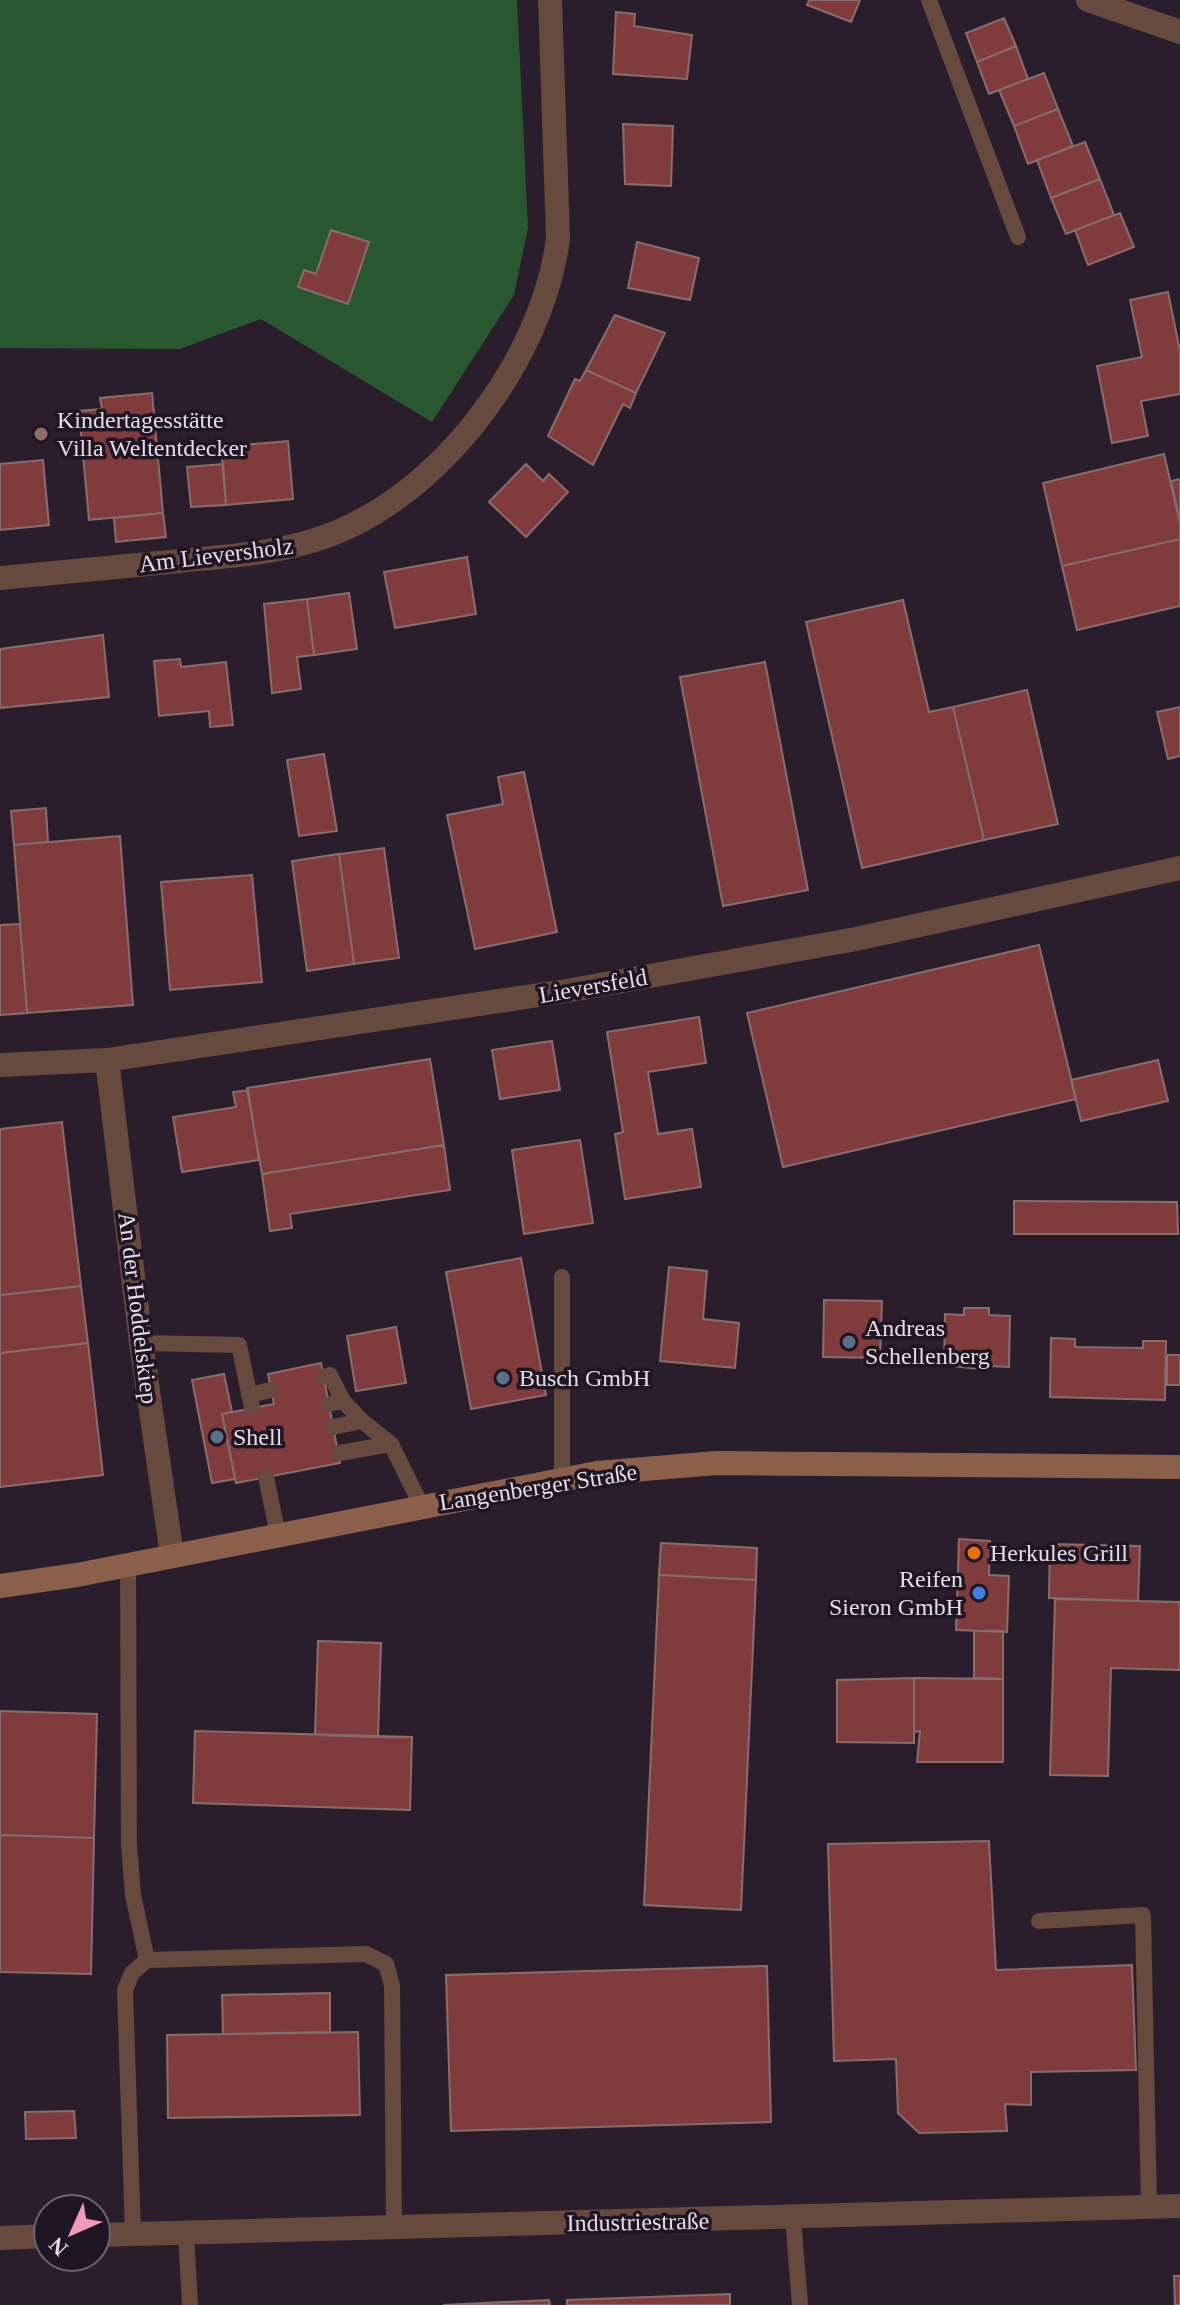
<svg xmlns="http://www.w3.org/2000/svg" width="1180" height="2305" font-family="'Times New Roman',serif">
	<rect width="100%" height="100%" fill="#2a1e2c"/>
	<path fill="#295830" d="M0,0H517L528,228L514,295L432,422L261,319L180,349L0,348Z"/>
	<path fill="#803c3d" stroke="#876e6d" stroke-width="2" d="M809,0H860L851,22L807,5Z
		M616,12L635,14L634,26L692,35L687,79L613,74Z
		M1004,18L1016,46L977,62L966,33Z
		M1016,46L1028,79L989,94L977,62Z
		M1044,73L1058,109L1014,126L999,90Z
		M1058,109L1073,146L1028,164L1014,126Z
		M623,124L673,126L671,186L625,184Z
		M1085,142L1100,179L1051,198L1037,160Z
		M1100,179L1114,215L1066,234L1051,198Z
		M1120,213L1134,247L1088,265L1075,230Z
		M331,230L369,242L348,304L298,287L304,270L316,274Z
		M637,242L699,258L690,300L628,288Z
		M1168,292L1180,351V394L1141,401L1148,436L1112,443L1097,366L1142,357L1130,300Z
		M615,315L665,333L636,393L586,370Z
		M586,370L636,393L630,408L623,404L593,465L548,436L575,379L580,381Z
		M152,393L163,513L89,520L79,411L102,409L100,398Z
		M288,441L293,499L226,505L221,447Z
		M1164,454L1180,523V539L1062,566L1043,483Z
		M43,460L49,525L0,530V464Z
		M223,464L226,505L191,507L187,467Z
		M526,464L543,481L549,474L568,492L526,537L489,502Z
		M1180,479V523L1171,481Z
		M163,513L166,537L116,542L114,518Z
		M1180,539V606L1077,630L1062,566Z
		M467,557L476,614L395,628L384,572Z
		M349,593L357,649L314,655L307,599Z
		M307,599L314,655L297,657L301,689L272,693L264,604Z
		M903,600L929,712L953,707L984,840L862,868L806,622Z
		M103,635L109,697L0,708V649Z
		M180,659L181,667L226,662L233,725L210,727L209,711L159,716L154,661Z
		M765,662L808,890L723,906L680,677Z
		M1027,690L1058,824L984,840L953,707Z
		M1180,707V756L1168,759L1157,712Z
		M324,754L337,831L299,836L287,760Z
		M524,772L557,932L475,949L447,815L503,804L498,777Z
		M46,808L48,842L14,845L11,811Z
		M120,836L133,1005L27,1013L14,845Z
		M384,848L399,958L354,964L339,854Z
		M339,854L354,964L307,971L292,861Z
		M252,875L262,982L170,990L161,882Z
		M20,924L27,1013L0,1015V925Z
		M1039,945L1076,1099L783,1167L747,1013Z
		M699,1017L706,1063L648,1072L658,1134L692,1129L701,1187L625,1199L615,1134L623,1132L607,1032Z
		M552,1041L560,1090L500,1099L492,1050Z
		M430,1059L444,1145L262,1174L247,1088Z
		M1158,1060L1168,1101L1081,1121L1071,1080Z
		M248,1090L259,1160L182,1172L173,1117L236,1107L233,1092Z
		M62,1122L81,1286L0,1295V1129Z
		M580,1140L593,1223L524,1234L512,1150Z
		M444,1145L450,1190L290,1214L292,1228L270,1231L262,1174Z
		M1014,1201L1177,1202L1178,1234H1014Z
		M521,1258L546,1395L471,1409L446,1272Z
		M669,1267L707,1271L703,1319L739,1323L735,1368L660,1361Z
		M81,1286L88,1343L0,1353V1295Z
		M824,1300L882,1301L880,1358L823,1357Z
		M964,1308H989V1315L1010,1316L1009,1367L988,1366V1370L944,1365L945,1314L964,1315Z
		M396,1327L406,1383L356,1391L347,1336Z
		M1051,1338L1075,1339V1347L1143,1348V1341H1166L1165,1400L1050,1397Z
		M88,1343L103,1475L0,1487V1353Z
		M1167,1355H1180V1385H1167Z
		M321,1363L340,1463L236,1483L222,1414L274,1404L268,1374Z
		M224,1374L232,1412L222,1414L235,1479L212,1483L192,1380Z
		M959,1539L990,1541L989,1575L1009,1576L1007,1632L956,1630Z
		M661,1543L757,1548L756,1580L659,1575Z
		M1050,1544L1140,1546L1138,1601L1049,1598Z
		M659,1575L756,1580L741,1910L644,1905Z
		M1055,1599L1180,1602V1670L1111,1668L1108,1776L1050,1775Z
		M974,1631H1003V1679L974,1678Z
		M318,1641L381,1643L378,1737L315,1735Z
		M914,1678V1743L837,1742V1680Z
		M914,1678L1003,1679V1762H917L920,1731L914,1732Z
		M0,1711L97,1714L94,1838L0,1835Z
		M195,1731L412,1737L410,1810L193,1803Z
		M0,1835L94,1838L91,1974L0,1972Z
		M989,1841L996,1970L1132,1965L1136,2070L1031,2072V2105L1005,2104L1007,2131L919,2133L898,2113L896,2059L834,2061L828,1844Z
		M767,1966L771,2122L451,2131L446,1975Z
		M330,1993V2032L223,2034L222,1995Z
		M358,2032L360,2115L168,2118L167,2035Z
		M74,2111L76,2138L26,2139L25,2112Z
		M1174,2276H1180V2305H1175Z
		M730,2294V2305H567V2300Z
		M549,2300L550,2305H443Z"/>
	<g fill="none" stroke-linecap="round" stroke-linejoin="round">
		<path stroke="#654a3d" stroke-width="16" d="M929,0L1018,237
			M562,1277V1480
			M141,1343L239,1345L252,1408
			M324,1377L330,1375L343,1401
			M249,1395L271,1390
			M329,1404L343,1401L362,1421
			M333,1427L362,1421L391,1444
			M339,1453L391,1444L422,1507
			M266,1477L278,1535
			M128,1564L129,1845L133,1895L147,1960
			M1039,1921L1143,1915L1149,2207
			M793,2218L800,2305
			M186,2233L190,2305
			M133,2234L125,1990L132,1973L147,1960L366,1954L386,1964L392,1985L394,2228"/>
		<path stroke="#654a3d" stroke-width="24" d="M1088,0L1180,32
			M0,578C57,573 113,567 170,562C217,557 263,555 308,542C433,508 543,362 558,238L550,0
			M107,1060L141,1343L172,1555
			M0,1065L107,1060L566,991L856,939L1180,868
			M96,2235L1180,2206
			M0,2238L48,2236"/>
		<path stroke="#8a604b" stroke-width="24" d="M0,1586L77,1575L597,1473L716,1463L1180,1467"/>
	</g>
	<circle fill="#8d6e63" stroke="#201523" stroke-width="3" cx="41" cy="434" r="8"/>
	<g fill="#5c6f8a" stroke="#201523" stroke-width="3">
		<circle cx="849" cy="1342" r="8"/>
		<circle cx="503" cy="1378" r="8"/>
		<circle cx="217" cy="1437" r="8"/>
	</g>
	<circle fill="#e8710a" stroke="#201523" stroke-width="3" cx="974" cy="1553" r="8"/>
	<circle fill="#3f7fe0" stroke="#201523" stroke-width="3" cx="979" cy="1593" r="8"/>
	<g text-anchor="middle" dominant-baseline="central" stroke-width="7" stroke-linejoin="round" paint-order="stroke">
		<g font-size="24" fill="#e4dce6" stroke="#201523" text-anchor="start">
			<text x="57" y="420">Kindertagesstätte<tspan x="57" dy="28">Villa Weltentdecker</tspan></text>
			<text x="865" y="1328">Andreas<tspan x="865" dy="28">Schellenberg</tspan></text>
			<text x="519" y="1378">Busch GmbH</text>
			<text x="233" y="1437">Shell</text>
			<text x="990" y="1553">Herkules Grill</text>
			<text x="963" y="1579" text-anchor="end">Reifen<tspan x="963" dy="28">Sieron GmbH</tspan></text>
		</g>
		<g font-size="24" fill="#e4dce6" stroke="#201523">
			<text transform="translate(216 555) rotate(-7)">Am Lieversholz</text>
			<text transform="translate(593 986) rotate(-10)">Lieversfeld</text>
			<text transform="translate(138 1308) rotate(83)">An der Hoddelskiep</text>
			<text transform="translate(538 1487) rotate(-9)">Langenberger Straße</text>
			<text transform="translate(638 2222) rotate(-1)">Industriestraße</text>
		</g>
	</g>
	<g transform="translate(72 2233) rotate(225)"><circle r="38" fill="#201523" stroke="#6e6571" stroke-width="2"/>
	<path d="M0-6L14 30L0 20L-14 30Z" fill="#ef9ab8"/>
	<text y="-12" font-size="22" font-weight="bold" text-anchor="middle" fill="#e4dce6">N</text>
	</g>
</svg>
